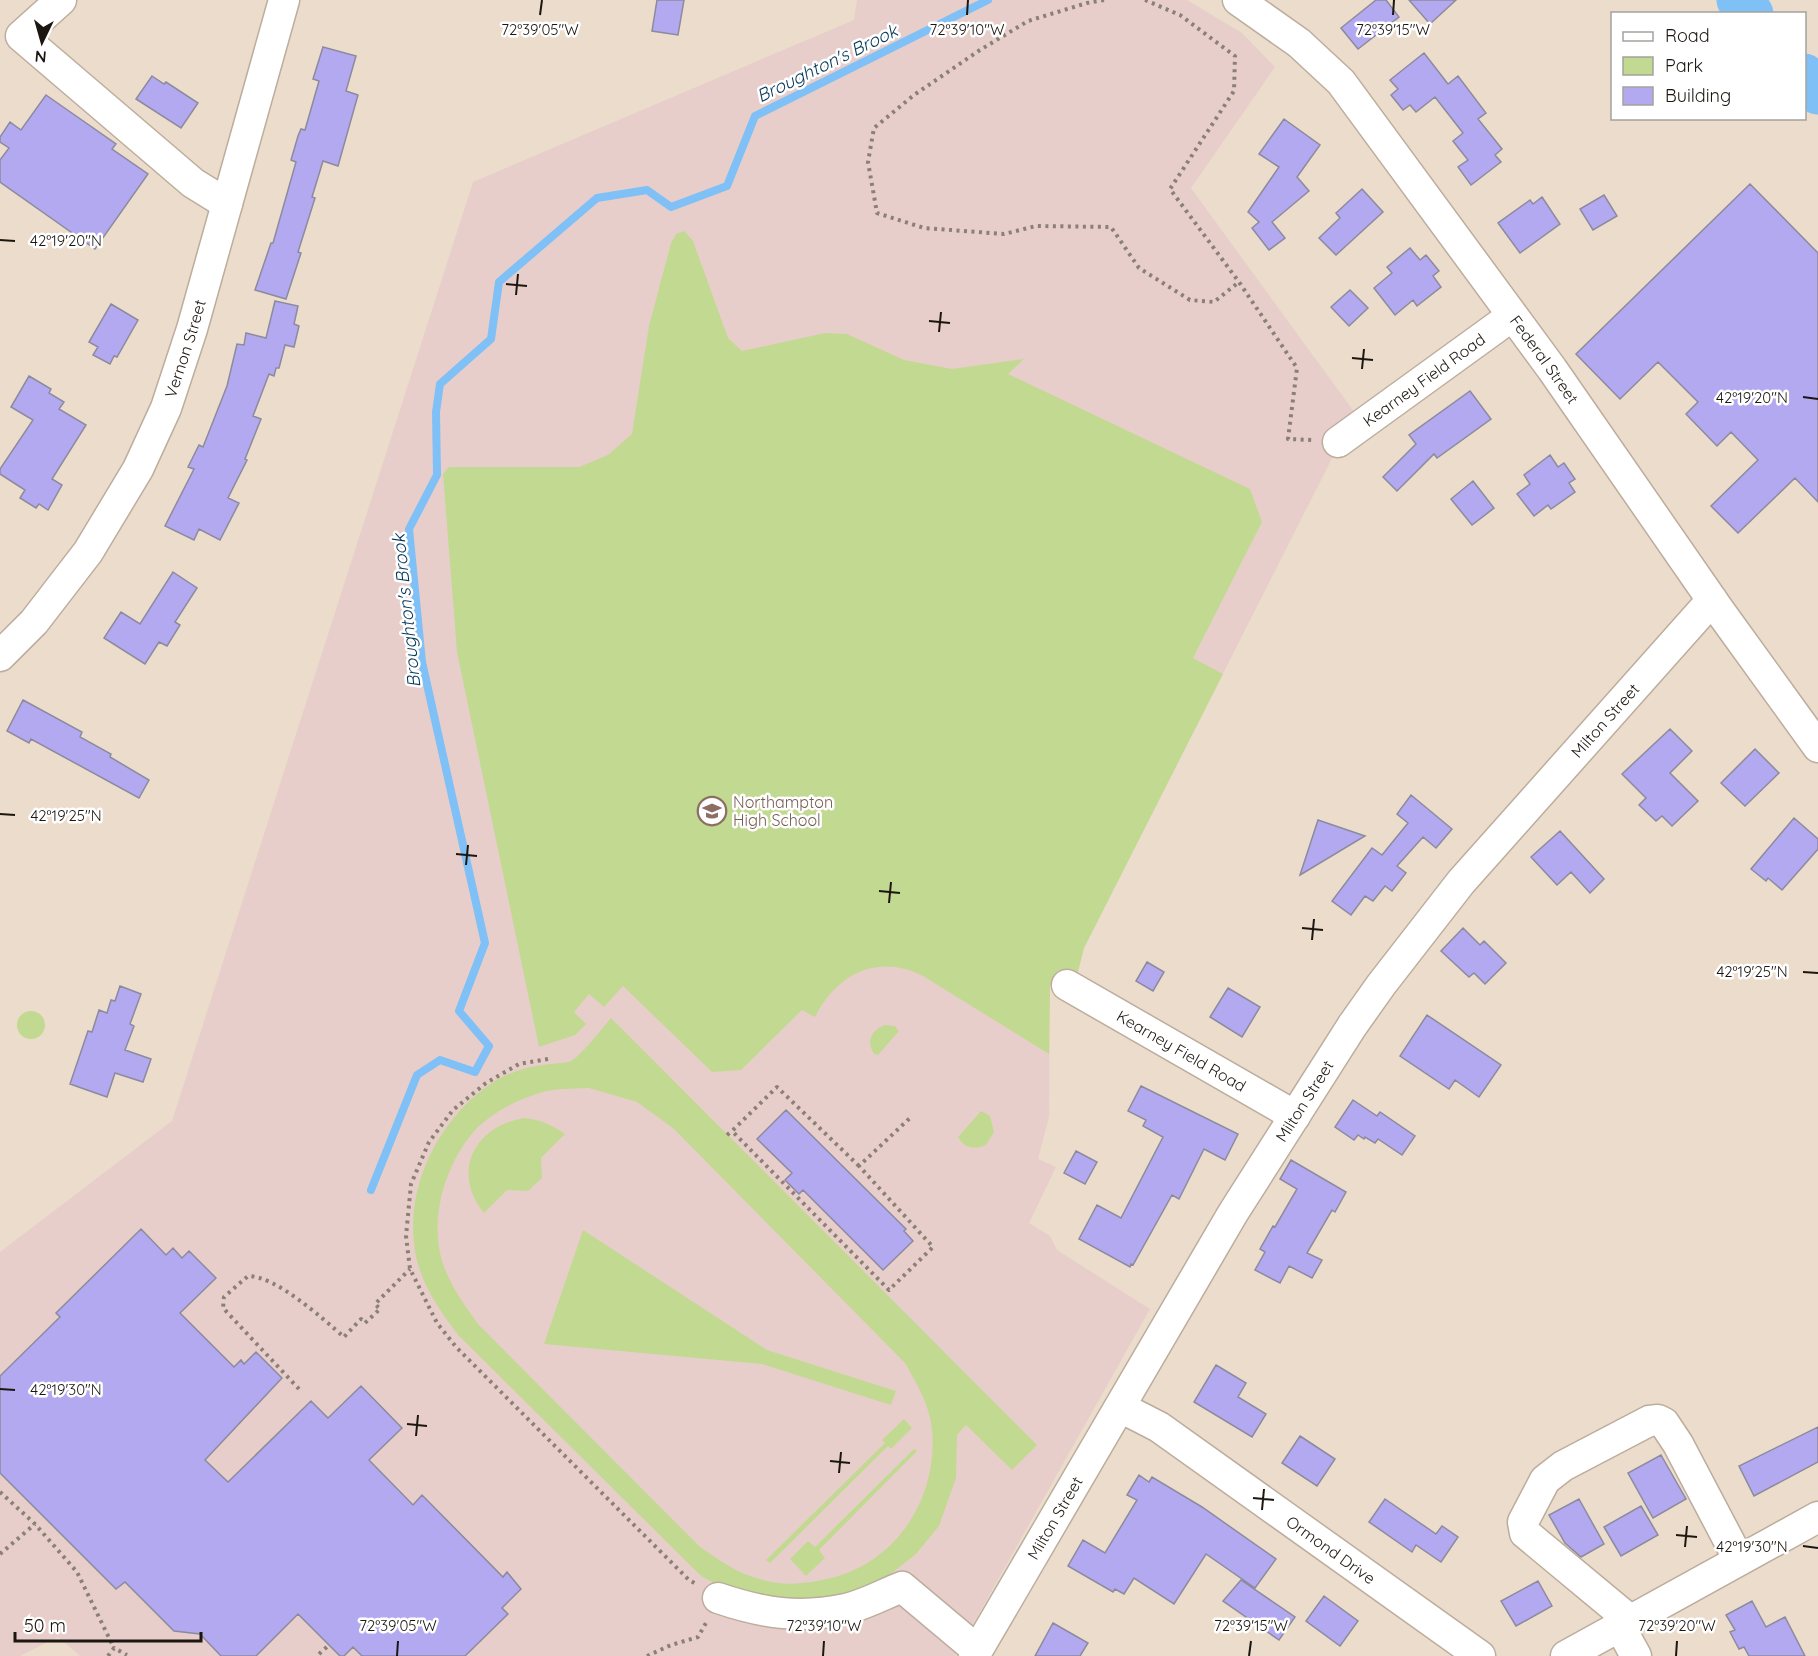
<svg xmlns="http://www.w3.org/2000/svg" width="1818" height="1656" font-family="Quicksand,sans-serif">
	<rect width="100%" height="100%" fill="#ebdccb"/>
	<path fill="#e8ceca" d="M857,0H1187L1242,33L1275,67L1191,188L1355,413L1084,948L1076,979L1272,1113L1050,985L1049,1117L1038,1159L1056,1167L1029,1223L1050,1236L1057,1250L1150,1309L955,1656H80L58,1637L20,1656H0V1252L172,1121L473,182L854,20Z"/>
	<path fill="#c2d991" fill-rule="evenodd" d="M684,231L693,241L728,338L742,351L825,333L847,334L904,360L952,369L1024,359L1008,374L1250,489L1262,522L1193,658L1223,674L1084,948L1076,979L1050,984L1049,1054L923,976C877,953 837,974 815,1017L802,1010L741,1070L712,1072L623,986L604,1007L589,994L574,1012L586,1024L575,1035L539,1047L457,652L443,474L449,467H579L608,455L632,434L649,326L671,243L676,234Z
		M17 1025a14 14 0 1 1 28 0a14 14 0 1 1-28 0Z
		M611,1018L1037,1445L1012,1470L966,1425L957,1435L956,1478L939,1526L916,1554L879,1583L840,1599L800,1607L733,1595L700,1575L459,1336C438,1309 417,1278 414,1243C407,1181 441,1117 492,1083C507,1073 526,1067 543,1065C551,1063 563,1064 571,1061C579,1058 604,1026 611,1018ZM589,1088L637,1102L674,1129L905,1363C917,1384 930,1406 932,1430C938,1496 899,1559 835,1577C815,1582 793,1586 772,1582C741,1576 724,1564 699,1546L478,1324C463,1303 450,1285 442,1261C429,1217 446,1162 476,1129C493,1112 517,1100 539,1093C554,1088 573,1089 589,1088Z
		M885,1025L895,1026L899,1031L878,1055L874,1054C866,1042 871,1030 885,1025Z
		M981,1111L990,1116L994,1132L986,1145C974,1150 964,1148 958,1137Z
		M525,1118C541,1120 552,1125 565,1134L541,1158L542,1178L528,1191L507,1190L484,1213C450,1171 476,1125 525,1118Z
		M583,1230L767,1350L896,1391L891,1405L762,1364L544,1344Z
		M904,1419L912,1428L891,1449L888,1446L770,1563L766,1560L885,1443L882,1440Z
		M914,1449L917,1451L819,1550L825,1558L806,1576L790,1559L808,1541L815,1547Z"/>
	<g fill="none" stroke-linecap="round" stroke-linejoin="round">
		<path stroke="#7fc0f6" stroke-width="8" d="M371,1190L417,1075L440,1060L475,1072L489,1046L459,1011L485,943L422,662L409,529L437,475L436,412L440,384L491,339L499,282L597,198L647,190L671,207L727,186L755,116L988,0"/>
		<path stroke="#7fc0f6" stroke-width="45" d="M1739,0L1751,14
			M1804,76L1818,92"/>
	</g>
	<path fill="#b3a9f1" stroke="#8c8a9d" stroke-width="1.5" d="M657,0H684L678,35L652,31Z
		M1376,0H1386L1399,17L1358,49L1341,28Z
		M1409,0H1456L1430,24Z
		M323,47L356,56L346,91L358,95L338,166L323,161L312,197L315,198L298,252L301,253L286,299L255,290L271,243H273L296,162L291,160L298,136L301,129L305,130L319,81L313,79Z
		M1424,53L1448,84L1458,76L1486,113L1478,119L1502,149L1495,155L1501,162L1471,185L1458,167L1468,160L1453,141L1463,133L1435,97L1416,112L1410,105L1403,110L1391,95L1398,89L1390,80Z
		M152,76L164,84L166,82L198,103L181,128L136,99Z
		M46,95L116,144L112,149L148,174L95,249L0,182V160L9,148L0,142V137L10,122L21,130Z
		M1284,119L1320,145L1297,177L1309,191L1272,222L1285,238L1269,250L1252,228L1259,222L1248,212L1279,167L1259,154Z
		M1750,184L1818,253V502L1795,478L1738,533L1711,506L1758,460L1731,432L1717,446L1686,414L1698,402L1658,362L1620,399L1576,354Z
		M1362,189L1383,212L1336,255L1319,238L1340,218L1336,213Z
		M1604,195L1617,216L1593,230L1580,209Z
		M1542,197L1560,224L1520,253L1498,223L1530,200L1533,204Z
		M1410,248L1420,260L1426,255L1439,271L1433,276L1441,287L1417,306L1413,300L1395,315L1374,288L1392,273L1387,267Z
		M1350,290L1368,308L1349,326L1331,307Z
		M275,301L298,306L294,324L299,326L294,347L285,345L279,368H276L274,376L269,374L253,416L261,419L245,459L247,460L228,498L239,503L220,540L199,529L194,540L165,526L194,469L188,467L199,445L203,447L227,386L237,344L244,345L246,333L266,338Z
		M111,304L138,320L117,357L114,356L110,364L93,355L98,347L89,342Z
		M29,376L51,389L49,393L64,402L59,409L86,425L52,479L62,485L48,510L39,504L36,508L20,498L25,490L0,474V469L33,420L11,407Z
		M1470,391L1491,419L1437,458L1434,454L1397,491L1383,477L1416,444L1409,435Z
		M1550,455L1558,467L1564,463L1575,479L1569,483L1575,492L1551,509L1548,505L1534,516L1517,494L1530,484L1524,475Z
		M1473,481L1494,508L1472,525L1451,499Z
		M173,572L197,588L175,622L180,625L167,646L159,642L145,664L104,638L121,612L140,624Z
		M23,700L82,732L80,737L111,754L110,757L149,780L139,798L31,739L29,743L7,731Z
		M1670,729L1692,751L1670,773L1698,801L1672,826L1662,816L1656,821L1639,805L1646,798L1622,774Z
		M1755,749L1779,773L1745,806L1721,783Z
		M1411,795L1452,829L1436,848L1423,837L1397,866L1406,873L1392,891L1385,886L1373,901L1365,896L1351,915L1332,901L1372,848L1382,855L1408,823L1397,814Z
		M1794,818L1818,839V849L1782,890L1768,878L1766,881L1751,869Z
		M1318,820L1365,836L1300,875Z
		M1560,831L1604,879L1590,893L1571,872L1557,885L1531,857Z
		M1463,928L1480,945L1484,941L1506,963L1485,984L1474,973L1469,977L1441,951Z
		M1147,962L1164,972L1153,991L1136,981Z
		M120,986L141,994L130,1024L134,1026L125,1050L151,1059L143,1082L115,1073L107,1097L70,1084L88,1031L92,1032L99,1010L107,1013L111,1000L115,1001Z
		M1228,988L1260,1007L1242,1037L1210,1017Z
		M1427,1015L1501,1065L1479,1097L1455,1080L1449,1089L1400,1056Z
		M1141,1086L1238,1134L1225,1160L1204,1149L1179,1199L1172,1195L1133,1265L1131,1264L1130,1267L1079,1239L1097,1205L1121,1218L1163,1137L1143,1126L1146,1120L1128,1111Z
		M1353,1100L1377,1116L1380,1112L1415,1136L1402,1155L1378,1139L1375,1143L1365,1137L1364,1139L1358,1135L1354,1140L1335,1127Z
		M786,1110L906,1229L904,1231L913,1241L883,1270L803,1190L799,1194L785,1180L792,1173L757,1139Z
		M1076,1151L1097,1162L1085,1184L1064,1173Z
		M1291,1160L1346,1192L1335,1212L1332,1210L1307,1253L1322,1260L1312,1278L1289,1266L1280,1283L1255,1270L1265,1252L1260,1249L1273,1226L1275,1227L1297,1189L1280,1179Z
		M141,1229L166,1255L173,1248L182,1258L189,1251L216,1278L180,1313L234,1367L241,1360L244,1364L256,1352L282,1378L205,1460L228,1482L311,1401L328,1418L361,1386L402,1428L369,1460L413,1505L422,1495L503,1577L507,1572L521,1589L502,1608L508,1614L465,1656H362L353,1647L344,1656H340L298,1614L256,1656H221L200,1634L174,1631L125,1582L116,1589L0,1473V1376L60,1317L56,1313Z
		M1216,1365L1246,1383L1238,1397L1266,1414L1252,1437L1194,1402Z
		M1818,1427V1462L1754,1496L1739,1466Z
		M1300,1436L1335,1459L1317,1486L1282,1463Z
		M1661,1455L1686,1499L1653,1518L1628,1473Z
		M1139,1475L1149,1482L1152,1477L1202,1507L1276,1559L1255,1588L1206,1554L1174,1604L1134,1578L1124,1594L1115,1589L1113,1592L1068,1566L1083,1540L1105,1553L1137,1500L1127,1495Z
		M1385,1499L1436,1534L1442,1526L1458,1537L1441,1562L1416,1545L1412,1552L1369,1522Z
		M1579,1499L1604,1544L1581,1557L1565,1543L1549,1515Z
		M1641,1506L1658,1535L1621,1556L1604,1527Z
		M1241,1580L1295,1617L1279,1640L1223,1601Z
		M1538,1581L1552,1606L1516,1626L1501,1601Z
		M1324,1596L1358,1621L1340,1646L1306,1621Z
		M1752,1601L1766,1627L1785,1617L1805,1656H1749L1744,1647L1739,1649L1730,1632L1735,1630L1726,1615Z
		M1053,1623L1088,1643L1080,1656H1035Z"/>
	<g fill="none" stroke-linecap="round" stroke-linejoin="round">
		<g stroke="#bcad9d" stroke-width="33">
			<g id="minor">
				<path d="M61,0L21,36L193,183L227,204"/>
				<path id="s1" d="M1238,0L1299,43L1341,82L1552,369L1719,610L1818,747"/>
				<path id="s2" d="M1338,442L1512,316"/>
				<path id="s3" d="M0,656L34,622L88,552L138,469L166,408L192,329L284,0"/>
				<path id="s4" d="M1067,985L1295,1116"/>
				<path id="s5" d="M1120,1407L1159,1427L1480,1656"/>
				<path d="M718,1598C762,1613 799,1619 846,1609C864,1605 884,1594 902,1587L977,1650"/>
				<path d="M1631,1621L1525,1533L1523,1522L1545,1480L1563,1466L1649,1421L1658,1420L1664,1423L1678,1444L1739,1560"/>
				<path d="M1620,1627L1636,1656"/>
				<path id="s6" d="M974,1656L1233,1213L1352,1026L1381,985L1461,882L1712,600"/>
				<path d="M1566,1656L1818,1517"/>
			</g>
		</g>
		<path stroke="#8a8074" stroke-width="4" stroke-dasharray="3 4.5" stroke-linecap="butt" d="M1104,0L1087,3L1028,21L980,50L914,95L874,128L868,162L877,213L924,228L1004,234L1036,226L1111,227L1139,268L1190,300L1214,302L1239,282
			M1145,0L1180,15L1235,56L1234,91L1170,189L1239,282L1297,368L1288,439L1312,440
			M548,1059L519,1064L486,1083L453,1110L429,1142L411,1184L406,1236L410,1269L437,1323L456,1347L689,1580L696,1584
			M727,1135L732,1131
			M859,1166L777,1087L732,1131L889,1290L933,1247L859,1166L911,1117
			M299,1389L223,1308L224,1297L248,1276C276,1276 322,1318 344,1337L361,1319L365,1323L380,1309L375,1304L410,1269
			M0,1492L35,1524L77,1572L114,1648
			M0,1554L35,1524
			M319,1654L329,1645
			M108,1656L114,1648L127,1655
			M647,1656L671,1645L698,1637L707,1621"/>
		<use href="#minor" stroke="#fff" stroke-width="30"/>
	</g>
	<path fill="none" stroke="#1b1610" stroke-width="2" d="M540,15L542,0M967,15L968,0M1393,15L1394,0M0,240L15,241M506,284L527,286M516,295L518,274M929,321L950,323M939,332L941,312M1352,358L1373,360M1362,369L1364,349M1803,397L1818,399M0,814L15,815M456,854L477,856M466,865L468,845M879,891L900,893M889,903L891,882M1302,928L1323,930M1312,940L1314,919M1803,972L1818,973M0,1389L15,1390M407,1424L427,1426M416,1436L418,1415M830,1461L850,1463M839,1473L841,1452M1253,1498L1274,1500M1262,1510L1264,1489M1676,1535L1697,1537M1803,1546L1818,1548M1685,1547L1687,1526M397,1656L398,1641M823,1656L824,1641M1249,1656L1251,1641M1676,1656L1677,1641"/>
	<defs>
		<g id="school-ring" transform="scale(1.5)"><circle r="9.5" fill="#fff" stroke="#8d6e63" stroke-width="1.5"/><path d="M0-5L7-2L0 1L-7-2ZM-4 1L0 2.5L4 1V4Q0 6-4 4Z" fill="#8d6e63"/></g>
	</defs>
	<g fill-rule="evenodd">
		<use href="#school-ring" x="712" y="811"/>
	</g>
	<g text-anchor="middle" dominant-baseline="central" stroke-width="5" stroke-linejoin="round" paint-order="stroke">
		<g font-size="16" fill="#1b1610" stroke="#fff">
			<text stroke="none"><textPath href="#s3" startOffset="363">Vernon Street</textPath></text>
			<text stroke="none"><textPath href="#s1" startOffset="476">Federal Street</textPath></text>
			<text stroke="none"><textPath href="#s2" startOffset="106">Kearney Field Road</textPath></text>
			<text stroke="none"><textPath href="#s6" startOffset="1132">Milton Street</textPath></text>
			<text stroke="none"><textPath href="#s4" startOffset="132">Kearney Field Road</textPath></text>
			<text stroke="none"><textPath href="#s6" startOffset="646">Milton Street</textPath></text>
			<text stroke="none"><textPath href="#s6" startOffset="160">Milton Street</textPath></text>
			<text stroke="none"><textPath href="#s5" startOffset="255">Ormond Drive</textPath></text>
		</g>
		<g font-size="16" fill="#785e54" stroke="#fff" text-anchor="start">
			<text x="733" y="802">Northampton<tspan x="733" dy="18">High School</tspan></text>
		</g>
		<g font-size="18" font-style="italic" fill="#023759" stroke="#fff">
			<text transform="translate(827 63) rotate(-26)">Broughton's Brook</text>
			<text transform="translate(406 611) rotate(-96)">Broughton's Brook</text>
		</g>
	</g>
	<g font-size="15" text-anchor="middle" fill="#1b1610" stroke="#fff" stroke-width="5" stroke-linejoin="round" paint-order="stroke">
		<text x="540" y="35">72°39'05"W</text>
		<text x="967" y="35">72°39'10"W</text>
		<text x="1393" y="35">72°39'15"W</text>
		<text x="66" y="246">42°19'20"N</text>
		<text x="1752" y="403">42°19'20"N</text>
		<text x="66" y="821">42°19'25"N</text>
		<text x="1752" y="977">42°19'25"N</text>
		<text x="66" y="1395">42°19'30"N</text>
		<text x="1752" y="1552">42°19'30"N</text>
		<text x="398" y="1631">72°39'05"W</text>
		<text x="824" y="1631">72°39'10"W</text>
		<text x="1251" y="1631">72°39'15"W</text>
		<text x="1677" y="1631">72°39'20"W</text>
	</g>
	<rect x="1611" y="12" width="195" height="108" fill="#ffffff" stroke="#a4a29f" stroke-width="1.5"/>
	<rect x="1623" y="32" width="30" height="9" fill="#ffffff" stroke="#a4a29f" stroke-width="1.5"/>
	<text x="1665" y="42" font-size="18" fill="#1b1610">Road</text>
	<rect x="1623" y="57" width="30" height="18" fill="#c2d991" stroke="#a4a29f" stroke-width="1.5"/>
	<text x="1665" y="72" font-size="18" fill="#1b1610">Park</text>
	<rect x="1623" y="87" width="30" height="18" fill="#b3a9f1" stroke="#a4a29f" stroke-width="1.5"/>
	<text x="1665" y="102" font-size="18" fill="#1b1610">Building</text>
	<g transform="translate(42 42) rotate(185)" stroke="#ffffff" stroke-width="4.5" paint-order="stroke">
	<path d="M0-4.5L10 22L0 15L-10 22Z" fill="#1b1610"/>
	<text y="-9" font-size="16" font-weight="bold" text-anchor="middle" fill="#1b1610">N</text>
	</g>
	<path d="M15 1632v9h186v-9" fill="none" stroke="#1b1610" stroke-width="3"/>
	<text x="24" y="1632" font-size="18" fill="#1b1610" stroke="#ffffff" stroke-width="4.5" paint-order="stroke">50 m</text>
</svg>
